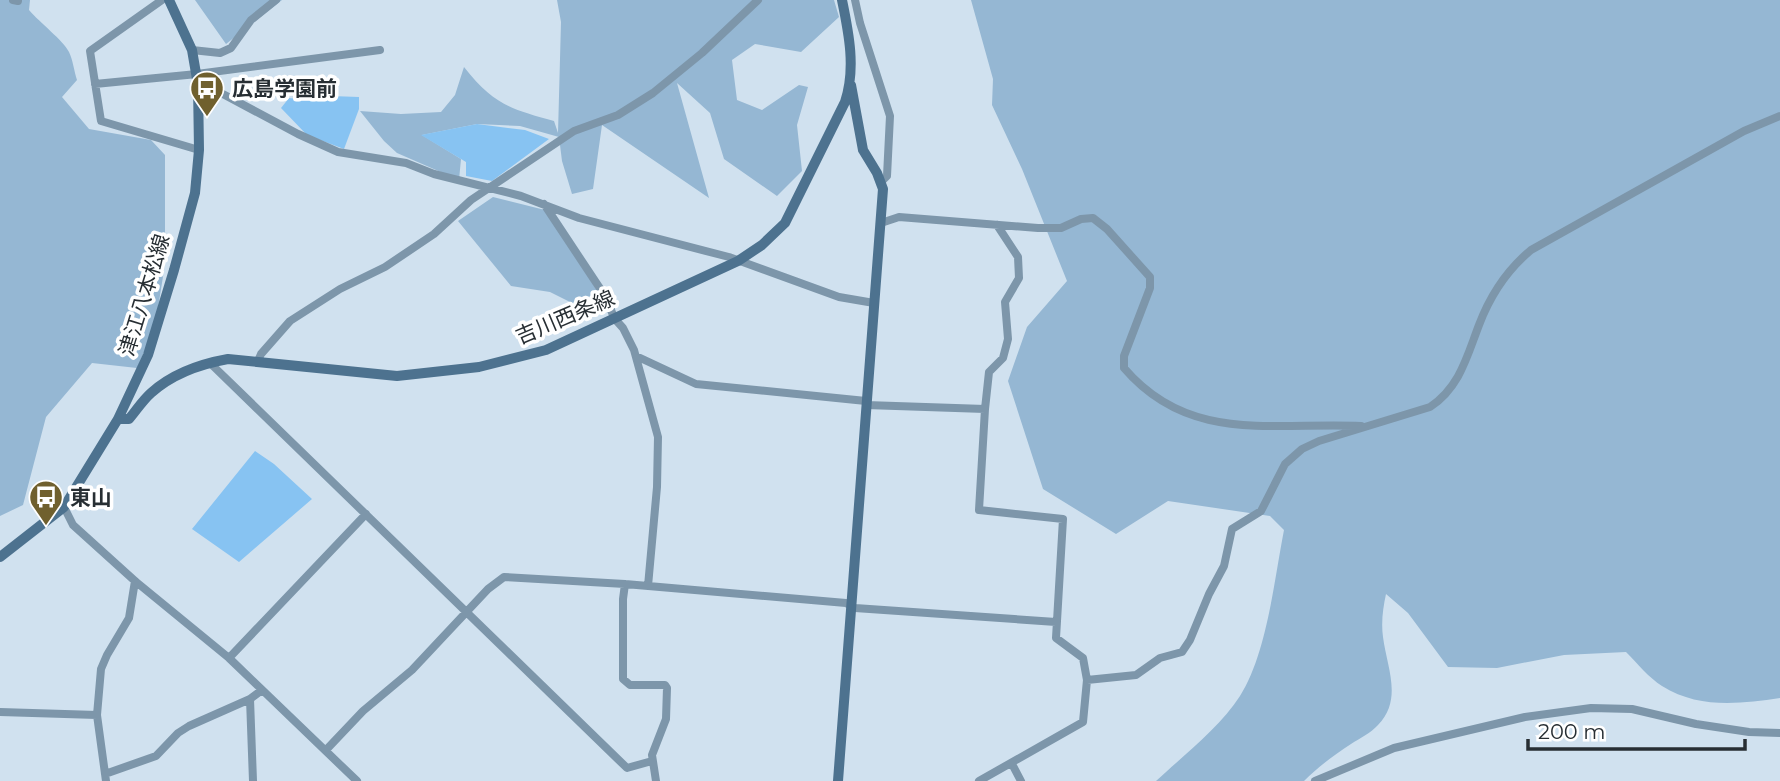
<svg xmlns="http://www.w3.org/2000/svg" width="1780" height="781" font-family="Montserrat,'Noto Sans JP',sans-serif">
	<rect width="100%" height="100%" fill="#d0e1ef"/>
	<path fill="#95b7d3" d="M0,0H30L29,10C40,23 63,40 69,52C73,60 74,71 77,80L62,97L89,129L151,140L165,155V264L155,327L137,368L92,363L46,417L23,505L0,516Z
		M195,0H282L226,44Z
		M557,0H834L839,17L801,52L755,44L732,60L737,100L762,110L799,85L808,87L797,125L802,171L777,196L724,159L710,113L677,83L709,198L602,125L593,189L572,194L562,161L559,137L520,126L477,124L422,135L461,159L459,180L397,153L384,141L360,111L401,114L441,112L455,95L464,67C493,104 510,109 554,121L558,133L561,22Z
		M971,0H1780V698C1739,704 1699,709 1662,686C1649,678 1637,663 1626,652L1564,655L1497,668L1448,667L1408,613L1386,594C1383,608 1381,622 1383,637C1387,668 1403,699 1378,725C1371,733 1360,738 1351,744C1334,755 1318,767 1304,781H1156C1183,756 1220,727 1240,696C1267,653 1274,581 1284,530L1270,516L1168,501L1116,534L1043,489L1008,381L1027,327L1067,281L1022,169L992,105L993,79Z
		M493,197L549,211L600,296L578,306L550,292L511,286L458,221Z"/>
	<path fill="#87c3f2" d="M331,96L359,97V109L344,149L307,135L281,108L289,98L305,100Z
		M477,124L525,130L549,139L492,181L466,176V162L421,135Z
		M255,451L274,464L312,499L239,562L192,529Z"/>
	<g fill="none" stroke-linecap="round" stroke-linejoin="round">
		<path stroke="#7d96aa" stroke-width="8" d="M13,0L18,1
			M162,0L90,51L101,121L199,150
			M855,0L860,23L890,116L887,176L881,182
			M192,50L220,53L231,48L251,20L276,0
			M197,74L221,93L298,134L338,152L406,163L434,174L521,196L579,218L729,257L839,297L874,303
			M95,84L197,74L380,50
			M544,204L607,299L614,318L623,328L634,350L658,437L657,487L648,586
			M881,223L899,217L1038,228H1061L1081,219L1093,218L1107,229L1150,277V288L1124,356V368C1189,444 1272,422 1361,426
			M636,356L696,384L866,401
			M258,361L261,354L290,321L340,289L385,267L434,234L471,200L574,131L618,115L653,93L702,53L758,0
			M210,363L627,768L652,761
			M866,405L985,409
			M64,507L73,525L135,581L229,658L357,781
			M625,584L623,599V679L630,685H665L667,688L666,719L652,755L656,781
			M229,658L366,514
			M1087,680L1136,675L1160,658L1182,652L1190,640L1209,594L1224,566L1232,529L1261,511L1285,464L1302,449L1319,441L1430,407C1460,387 1467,356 1479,325C1490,296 1507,270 1531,250L1744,131L1780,116
			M250,699L253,781
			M0,712L97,715
			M326,750L363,711L412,670L488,589L504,577L625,584L846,603L855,608L1056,622
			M1012,764L1021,781
			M105,774L156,756L178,733L189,726L250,699L262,690
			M106,781L97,715L101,669L107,655L129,618L135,581
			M979,781L1083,722L1087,680L1083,658L1056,638L1063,519L979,510L985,409L989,372L1003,358L1008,339L1005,302L1019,278L1018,257L997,225
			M1315,781L1394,748L1525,717L1591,708L1632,709L1696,724L1749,732L1780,733"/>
		<path stroke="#4d728f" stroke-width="10" d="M118,419H129C136,411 142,401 151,393C172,374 200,364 228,359L397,376L479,367L546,350L738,261L762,245L785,223L845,102C856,69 849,34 842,0
			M0,557L64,507L118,419L148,355L174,270L195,193L199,150L198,85L192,50L169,0
			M838,781L883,189L877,173L863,150L851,85"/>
	</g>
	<defs>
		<g id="bus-pin" transform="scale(1.75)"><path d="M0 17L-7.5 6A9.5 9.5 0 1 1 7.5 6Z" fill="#70602e" stroke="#fff"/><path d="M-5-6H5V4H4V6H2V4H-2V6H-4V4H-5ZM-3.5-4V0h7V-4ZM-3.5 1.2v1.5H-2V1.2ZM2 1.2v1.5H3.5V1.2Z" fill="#fff"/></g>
	</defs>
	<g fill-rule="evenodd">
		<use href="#bus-pin" x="207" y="88"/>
		<use href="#bus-pin" x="46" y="497"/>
	</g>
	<g text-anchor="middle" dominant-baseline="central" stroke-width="7" stroke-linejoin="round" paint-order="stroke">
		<g font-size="21" font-weight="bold" fill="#272e33" stroke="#fff" text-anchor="start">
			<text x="232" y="88">広島学園前</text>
			<text x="70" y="497">東山</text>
		</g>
		<g font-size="21" fill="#272e33" stroke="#fff">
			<text transform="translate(144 295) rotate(-73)">津江八本松線</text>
			<text transform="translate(565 317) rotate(-23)">吉川西条線</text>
		</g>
	</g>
	<path d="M1528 739v10h217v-10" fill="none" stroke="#272e33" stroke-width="3.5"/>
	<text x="1538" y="739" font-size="21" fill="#272e33" stroke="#ffffff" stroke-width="5" paint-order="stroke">200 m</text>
</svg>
